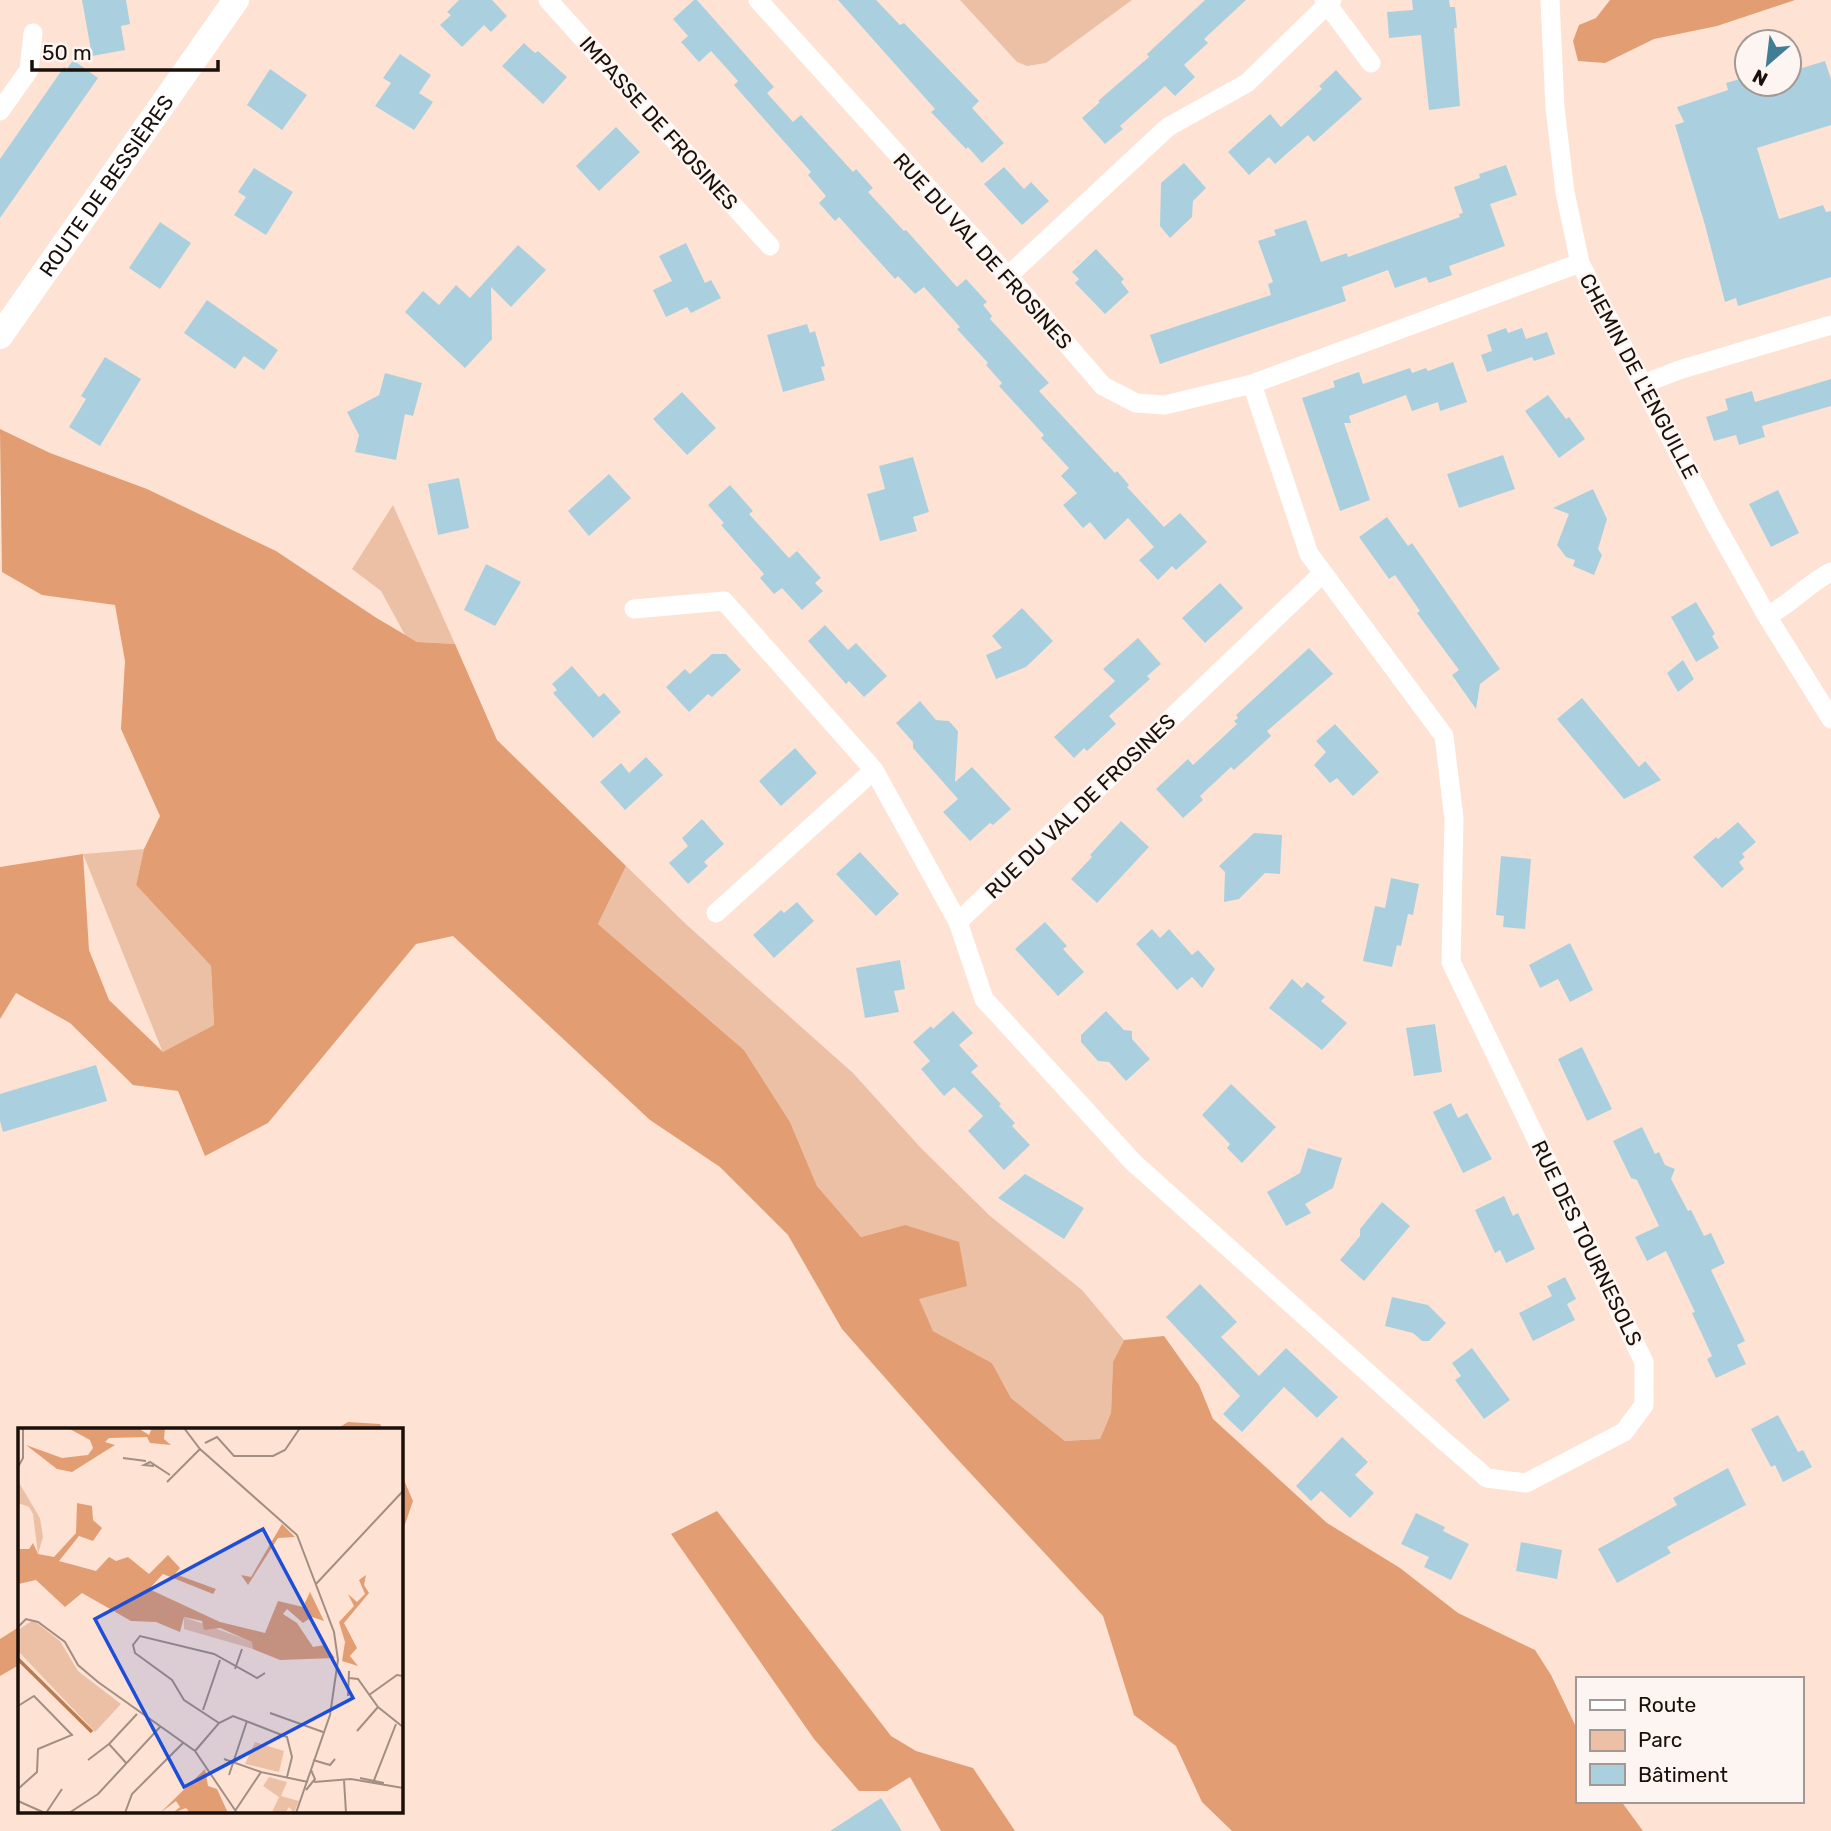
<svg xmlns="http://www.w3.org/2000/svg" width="1831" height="1831" font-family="Rubik,sans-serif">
	<rect width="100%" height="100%" fill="#fee3d4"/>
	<path fill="#ecc0a5" d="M960,0H1132L1046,63L1027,66L1017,62Z
		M393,505L455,644L417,642L405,635L381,591L352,569Z
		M144,849L136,885L211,966L214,1025L163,1053L83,854Z
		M626,866L688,926L853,1073L920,1147L989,1215L1082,1290L1124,1340L1113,1362L1111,1413L1100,1439L1065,1441L1011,1398L992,1363L933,1331L918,1298L905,1225L861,1237L817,1186L790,1122L744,1050L598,924Z"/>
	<path fill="#e29d72" d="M1610,0H1795L1717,26L1654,39L1605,63L1578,61L1573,41L1579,25L1596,18Z
		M0,429L50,453L147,489L276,551L375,617L417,642L455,644L497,740L626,866L598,924L744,1050L790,1122L817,1186L861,1237L905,1225L959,1242L967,1286L919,1299L933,1331L992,1363L1011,1398L1065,1441L1100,1439L1111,1413L1113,1362L1124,1340L1164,1336L1199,1385L1213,1419L1327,1523L1400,1568L1458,1613L1535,1650L1551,1675L1577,1729V1801H1621L1643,1831H1232L1202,1802L1176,1746L1134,1715L1103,1616L947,1448L842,1329L788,1235L720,1167L650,1120L453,936L416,944L268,1123L205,1156L178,1091L133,1085L70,1023L16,993L0,1019V867L83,854L89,950L109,1000L163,1052L214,1025L211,966L136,885L144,849L160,816L121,729L125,661L115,605L42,595L2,572Z
		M348,1422L380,1424L383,1430H335Z
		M401,1473L413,1501L401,1536Z
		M717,1511L891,1736L916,1751L973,1768L1015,1831H941L910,1777L887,1791H859L814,1739L671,1534Z
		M19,1627V1665L0,1676V1639Z"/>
	<path fill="#aad0df" d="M82,0H126L130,24L121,26L125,50L92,56Z
		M459,0H492L507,16L491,32L484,25L462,47L440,25L451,15L447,12Z
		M694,0H697L774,87L767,93L793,122L801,115L853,172L856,169L873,188L868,192L904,231L906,230L957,287L966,279L987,302L983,305L992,316L990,319L1049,383L1039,391L1115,473L1117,471L1129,485L1127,487L1164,527L1180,513L1207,542L1176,570L1172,566L1158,580L1139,560L1154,547L1128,518L1105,540L1090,522L1083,528L1063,505L1077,493L1061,476L1069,468L1041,438L1044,435L999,386L1002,383L986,365L988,363L957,329L960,327L924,287L915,294L898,276L895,279L839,217L835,221L819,203L826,196L808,175L811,172L734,85L738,81L711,51L699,62L681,42L688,36L673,19Z
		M838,0H876L900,25L904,23L979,101L972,108L1004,143L982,163L968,147L966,149L931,112L935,109Z
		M1205,0H1246L1204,39L1208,43L1184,65L1195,77L1175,96L1165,86L1120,126L1123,129L1105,144L1082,118L1100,102L1098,101L1149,57L1147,54Z
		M1412,0H1449L1450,7H1455L1457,28H1454L1460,106L1429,110L1421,35L1389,38L1387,12L1413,10Z
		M524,43L535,53L538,51L567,77L543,104L502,66Z
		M400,54L431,75L419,93L433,102L414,130L375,106L391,83L383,78Z
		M73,60L98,78L0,218V159L64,67L67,69Z
		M1825,61L1831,79V125L1757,148L1779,219L1823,205L1826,212L1831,211V277L1738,306L1736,298L1725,302L1705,225L1675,125L1684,122L1677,107L1728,90L1726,83L1747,77V84H1789V72Z
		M270,69L307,95L282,130L247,105Z
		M1336,70L1362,99L1314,142L1308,135L1275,164L1269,157L1249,175L1228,152L1270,114L1281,127L1322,89L1319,86Z
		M616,127L640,152L599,191L576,166Z
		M1184,163L1206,188L1193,201L1192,217L1170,238L1160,226L1161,183Z
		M1506,165L1517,195L1490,204L1505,246L1449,266L1452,275L1429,283L1426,277L1395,288L1388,270L1342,287L1346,301L1160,364L1150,335L1271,295L1268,284L1273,282L1258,241L1276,235L1274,230L1306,220L1321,262L1347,253L1348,257L1460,217L1459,214L1463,213L1454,187L1480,178L1479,174Z
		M1004,167L1024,189L1031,182L1049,201L1022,225L984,184Z
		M254,168L293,192L266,235L234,215L246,197L238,192Z
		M160,222L191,243L160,289L129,268Z
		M686,243L705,283L711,280L721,298L691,313L687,307L666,317L653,290L672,281L659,256Z
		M518,245L546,270L511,307L491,287L492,339L465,368L405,312L423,291L439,305L456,285L470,298Z
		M1096,249L1124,279L1121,282L1129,292L1105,314L1075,283L1079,279L1072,272Z
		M207,300L278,350L264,370L244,356L235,369L184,333Z
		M807,324L810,333L815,331L825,366L821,367L825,380L783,392L767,335Z
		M1506,328L1508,333L1522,328L1526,339L1547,332L1555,354L1534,361L1532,357L1487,372L1481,355L1492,351L1487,335Z
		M105,357L141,379L100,446L69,427L86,399L81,396Z
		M1453,362L1467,402L1440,411L1438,402L1412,411L1406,395L1349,416L1351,423H1344L1370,500L1340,511L1302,398L1335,387L1333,381L1359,372L1363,384L1410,368L1412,373L1426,368L1428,371Z
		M385,373L422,383L413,416L405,414L396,460L355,452L359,435L347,412L379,395Z
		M1831,379V406L1762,426L1765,437L1739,445L1736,435L1714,441L1706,417L1728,410L1725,399L1752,391L1755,402Z
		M682,392L716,428L687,455L653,419Z
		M1548,395L1566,419L1569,417L1585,439L1559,458L1525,411Z
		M1503,455L1515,489L1459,508L1447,474Z
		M913,457L929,512L913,517L917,531L880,541L867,494L885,489L879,466Z
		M609,474L631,498L589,536L568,511Z
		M459,478L469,528L438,535L428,484Z
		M730,485L753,511L749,514L789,558L797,551L821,578L815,583L823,591L802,610L782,588L774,594L760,578L764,574L721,525L724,523L708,505Z
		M1593,489L1607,519L1598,549L1602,555L1594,575L1573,566L1575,560L1566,557L1557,545L1569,514L1553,508Z
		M1778,490L1799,533L1771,547L1749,504Z
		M1387,517L1408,546L1412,543L1500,669L1480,684L1476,709L1452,675L1459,670L1417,613L1420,611L1395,575L1389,579L1359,537Z
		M486,564L521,582L495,626L464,610Z
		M1220,583L1243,608L1205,643L1182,618Z
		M1696,602L1715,634L1712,636L1719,648L1696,662L1671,617Z
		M1022,608L1053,641L1026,667L996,679L986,655L1002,648L992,636Z
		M825,625L848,650L856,643L887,676L864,697L849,681L846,684L808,641Z
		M1138,638L1161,664L1147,676L1150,679L1109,716L1116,724L1087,751L1084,748L1074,758L1054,737L1115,681L1103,669Z
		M1309,648L1333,674L1267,731L1271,736L1234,770L1231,767L1200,796L1203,800L1183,818L1156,789L1188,759L1193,765L1237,724L1234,721L1238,718L1236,715Z
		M712,654H726L741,670L712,697L708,694L689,712L666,687L685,669L690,674Z
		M1683,660L1694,679L1678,692L1667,673Z
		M572,666L599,697L604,693L621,712L593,738L553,693L557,690L552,684Z
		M1582,698L1639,767L1645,761L1661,780L1624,799L1557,719Z
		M920,701L936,720L949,721L958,731L955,782L972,767L1011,809L993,825L990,823L970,841L943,812L958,799L913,748V742L896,723Z
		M1335,724L1379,772L1353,796L1337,778L1330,783L1314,765L1326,752L1316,741Z
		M795,748L817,773L781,806L759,781Z
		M646,757L663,775L625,810L600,782L621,763L629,773Z
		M702,819L724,844L704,862L708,866L688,884L669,863L688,846L682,838Z
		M1121,821L1149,847L1097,903L1071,879L1092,857L1090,855Z
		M1738,822L1756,842L1742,854L1745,857L1739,862L1744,869L1722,888L1693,857L1716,837L1718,839Z
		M1254,833L1282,835L1280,874L1265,873L1239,899L1224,902L1225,872L1219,866Z
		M860,852L899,894L876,916L836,874Z
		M1501,856L1531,859L1525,929L1503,927L1504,916L1496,915Z
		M1391,878L1419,884L1413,915L1408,914L1401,946L1397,945L1392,967L1363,961L1375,906L1385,908Z
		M797,902L814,921L774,958L753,935L781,910L784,913Z
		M1045,922L1067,946L1063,949L1084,972L1058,996L1015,949Z
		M1152,929L1160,938L1169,929L1192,955L1198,950L1215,969L1202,988L1192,977L1177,990L1136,944Z
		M1570,943L1593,990L1570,1002L1558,979L1540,988L1529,965Z
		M900,960L905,989L894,991L899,1012L865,1018L856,968Z
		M1292,979L1302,988L1307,982L1325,997L1321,1001L1347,1023L1322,1050L1269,1008Z
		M953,1011L973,1033L959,1045L978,1066L971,1072L1001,1104L999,1106L1015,1123L1012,1126L1030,1145L1004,1170L968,1131L983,1116L954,1087L944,1096L921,1069L930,1061L913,1042L931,1026L933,1029Z
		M1106,1011L1124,1030L1132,1031V1039L1150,1059L1126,1081L1109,1062L1098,1061L1081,1042V1035Z
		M1435,1024L1442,1072L1414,1076L1406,1028Z
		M1582,1047L1612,1109L1587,1121L1558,1059Z
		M96,1065L107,1101L3,1132L0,1121V1094Z
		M1231,1084L1276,1127L1242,1163L1227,1148L1230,1144L1202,1115Z
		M1451,1103L1458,1118L1467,1113L1492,1159L1463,1173L1433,1112Z
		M1642,1127L1655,1154L1659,1152L1665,1165L1675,1169L1671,1179L1688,1211L1691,1210L1704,1236L1711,1233L1725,1263L1711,1270L1745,1341L1737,1345L1746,1364L1716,1378L1707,1359L1712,1356L1692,1313L1695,1312L1666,1251L1647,1261L1635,1237L1659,1226L1637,1180L1631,1178L1613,1141Z
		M1308,1148L1342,1158L1333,1188L1305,1204L1311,1213L1286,1226L1267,1192L1300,1173Z
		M1025,1174L1084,1208L1064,1239L998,1198Z
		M1504,1196L1513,1216L1518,1213L1535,1249L1506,1263L1500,1250L1495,1253L1475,1210Z
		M1382,1202L1410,1226L1364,1281L1340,1260L1360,1236V1229Z
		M1565,1277L1576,1299L1567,1304L1575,1320L1533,1341L1519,1313L1552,1296L1547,1286Z
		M1200,1284L1237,1322L1221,1337L1259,1376L1286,1348L1338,1397L1317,1418L1284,1387L1242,1432L1223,1414L1240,1396L1166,1317Z
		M1392,1297L1428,1305L1446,1323L1429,1341H1422L1413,1333L1385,1326Z
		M1472,1348L1510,1400L1484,1419L1455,1380L1461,1376L1452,1363Z
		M1778,1415L1798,1452L1803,1450L1812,1467L1783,1482L1775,1465L1771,1467L1751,1429Z
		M1342,1437L1368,1462L1355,1475L1374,1493L1350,1518L1321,1491L1311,1501L1296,1486Z
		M1728,1468L1746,1505L1667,1547L1671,1553L1617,1583L1598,1549L1677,1505L1673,1498Z
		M1416,1513L1445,1527L1443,1531L1469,1544L1451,1580L1424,1567L1429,1557L1401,1544Z
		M1521,1542L1562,1550L1557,1579L1516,1571Z
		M881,1798L902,1831H830Z"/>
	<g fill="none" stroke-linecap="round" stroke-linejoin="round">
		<path stroke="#fff" stroke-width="19" d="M548,0L770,246
			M758,0L1008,276L1103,386L1136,403L1165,405L1252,384L1580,263
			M1324,0L1371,63
			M1550,0L1555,108L1565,192L1580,263L1714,522L1767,616L1831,719
			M0,111L29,70L33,33
			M1008,276L1168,127L1247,83L1332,0
			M1643,384L1679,370L1831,325
			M634,609L724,601L874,770L958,922L984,999L1133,1162L1444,1441L1487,1478L1526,1483L1624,1432L1644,1405V1362L1451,962L1454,819L1444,736L1309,554L1252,384
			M1767,616C1791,604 1807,584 1831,572
			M716,913L874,770
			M958,922L1323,573"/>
		<path stroke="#fff" stroke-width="26" id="s1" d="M0,336L236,0"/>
	</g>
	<g text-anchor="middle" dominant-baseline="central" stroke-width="5" stroke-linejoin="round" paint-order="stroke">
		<g font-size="21" fill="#1a0f09" stroke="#fcf5f1">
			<text transform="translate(659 123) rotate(48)">IMPASSE DE FROSINES</text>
			<text stroke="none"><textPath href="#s1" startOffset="184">ROUTE DE BESSIÈRES</textPath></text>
			<text transform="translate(983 251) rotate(48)">RUE DU VAL DE FROSINES</text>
			<text transform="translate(1639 376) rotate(62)">CHEMIN DE L'ENGUILLE</text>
			<text transform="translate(1080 806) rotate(-44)">RUE DU VAL DE FROSINES</text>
			<text transform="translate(1587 1243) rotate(64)">RUE DES TOURNESOLS</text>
		</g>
	</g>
	<g transform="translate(18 1428)">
		<rect width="385" height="385" fill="#fee3d4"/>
		<path d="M0,53L22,90L25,109L20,126L15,86L11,79L0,75ZM166,189L235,214V221L166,201ZM15,192L42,213L60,243L103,276L77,304L0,223V202ZM237,314L266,323L261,344L227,336ZM251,349L269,354L263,368L281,373L276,385L271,379L267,385L254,384L261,369L245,358Z" fill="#ecc0a5"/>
		<path d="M50,0H120L131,7L134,0H147L146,11L153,17L132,15L129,9L91,10L87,14L97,17L54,44L39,41L8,17L44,30L70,27L75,20L72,12ZM59,75L74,78L75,92L84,100L75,113L61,108L41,133L78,143L91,129L98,133L110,129L131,146L150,127L162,140L157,146L198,161L195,166L145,146L131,161L202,194L247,205L260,173L285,179L292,164L306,193L294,189L285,195L269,181L265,186L279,195L295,219L307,217L317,230L262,232L235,221L234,214L202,200L186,202L184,193L166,189L162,204L138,194L113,193L64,165L47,179L18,152L0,156V121H11L15,115L20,126L36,129L58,105ZM264,96L277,109L260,110L230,157L223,147L233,149ZM348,147L346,157L351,165L326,195L339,220L332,228L340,238L324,233L327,214L321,194L336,178L330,166L339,174L347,166L341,152ZM187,341L190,358L199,361L210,385H172L168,380L155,385L162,379L158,373L142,385Z" fill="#e29d72"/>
		<path fill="none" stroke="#bc7a50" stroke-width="3.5" d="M0,231L74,304"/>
		<path fill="none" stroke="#a38e83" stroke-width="2" d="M166,0L182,21L279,107L316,204L320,232L312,287L278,385M187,15L199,9L216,28H255L267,22L282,0M105,30L128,33M136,38L126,37L132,34L152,47M0,39L5,30V0M149,54L182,21M298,156L385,63M0,199L8,191L20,194L47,214L60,237L80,254L177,323L219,385M217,241L224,221M331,250L340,251L360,279L385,299M351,267L379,247L385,248M330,268L331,243M0,278L16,268L54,307L20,321L19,344L0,361M185,282L202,232M252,285L305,304M201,295L166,272L154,252L117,225L115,217L122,208L196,226L239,250L247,245M339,303L360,279M177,323L201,295L215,288L269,309L274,329L269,349M206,331L243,344M70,332L91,316M295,332L312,337L317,331M109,336L91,316L119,286M211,347L229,293M342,350L366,355M326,352L328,385M296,354L333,351L385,360M355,355L378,296M288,362L297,351L293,342M0,373L27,385M217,383L243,344L290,354M28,385L44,361M51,385L80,366L142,299M107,385L114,366L165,315"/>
		<path fill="#1d4ed8" fill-opacity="0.15" stroke="#1d4ed8" stroke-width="3.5" d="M245,101L335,270L166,359L77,191Z"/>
		<rect width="385" height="385" fill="none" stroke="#1a0f09" stroke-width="3.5"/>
	</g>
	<rect x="1576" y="1677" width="228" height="126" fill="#fcf5f1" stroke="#a29994" stroke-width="2"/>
	<rect x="1590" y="1700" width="35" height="10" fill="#ffffff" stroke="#a29994" stroke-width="2"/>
	<text x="1638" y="1712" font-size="21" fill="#1a0f09">Route</text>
	<rect x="1590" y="1730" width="35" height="21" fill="#ecc0a5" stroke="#a29994" stroke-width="2"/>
	<text x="1638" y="1747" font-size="21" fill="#1a0f09">Parc</text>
	<rect x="1590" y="1764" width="35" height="21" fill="#aad0df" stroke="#a29994" stroke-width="2"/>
	<text x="1638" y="1782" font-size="21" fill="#1a0f09">Bâtiment</text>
	<g transform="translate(1768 63) rotate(208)"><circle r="33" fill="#fcf5f1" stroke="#a29994" stroke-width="2"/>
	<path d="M0-5L12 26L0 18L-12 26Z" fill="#417e95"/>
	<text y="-10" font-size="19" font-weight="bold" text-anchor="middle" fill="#1a0f09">N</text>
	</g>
	<path d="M32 60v10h186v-10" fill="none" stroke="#1a0f09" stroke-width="3.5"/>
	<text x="42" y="60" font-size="21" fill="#1a0f09" stroke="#fcf5f1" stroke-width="5" paint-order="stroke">50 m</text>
</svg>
